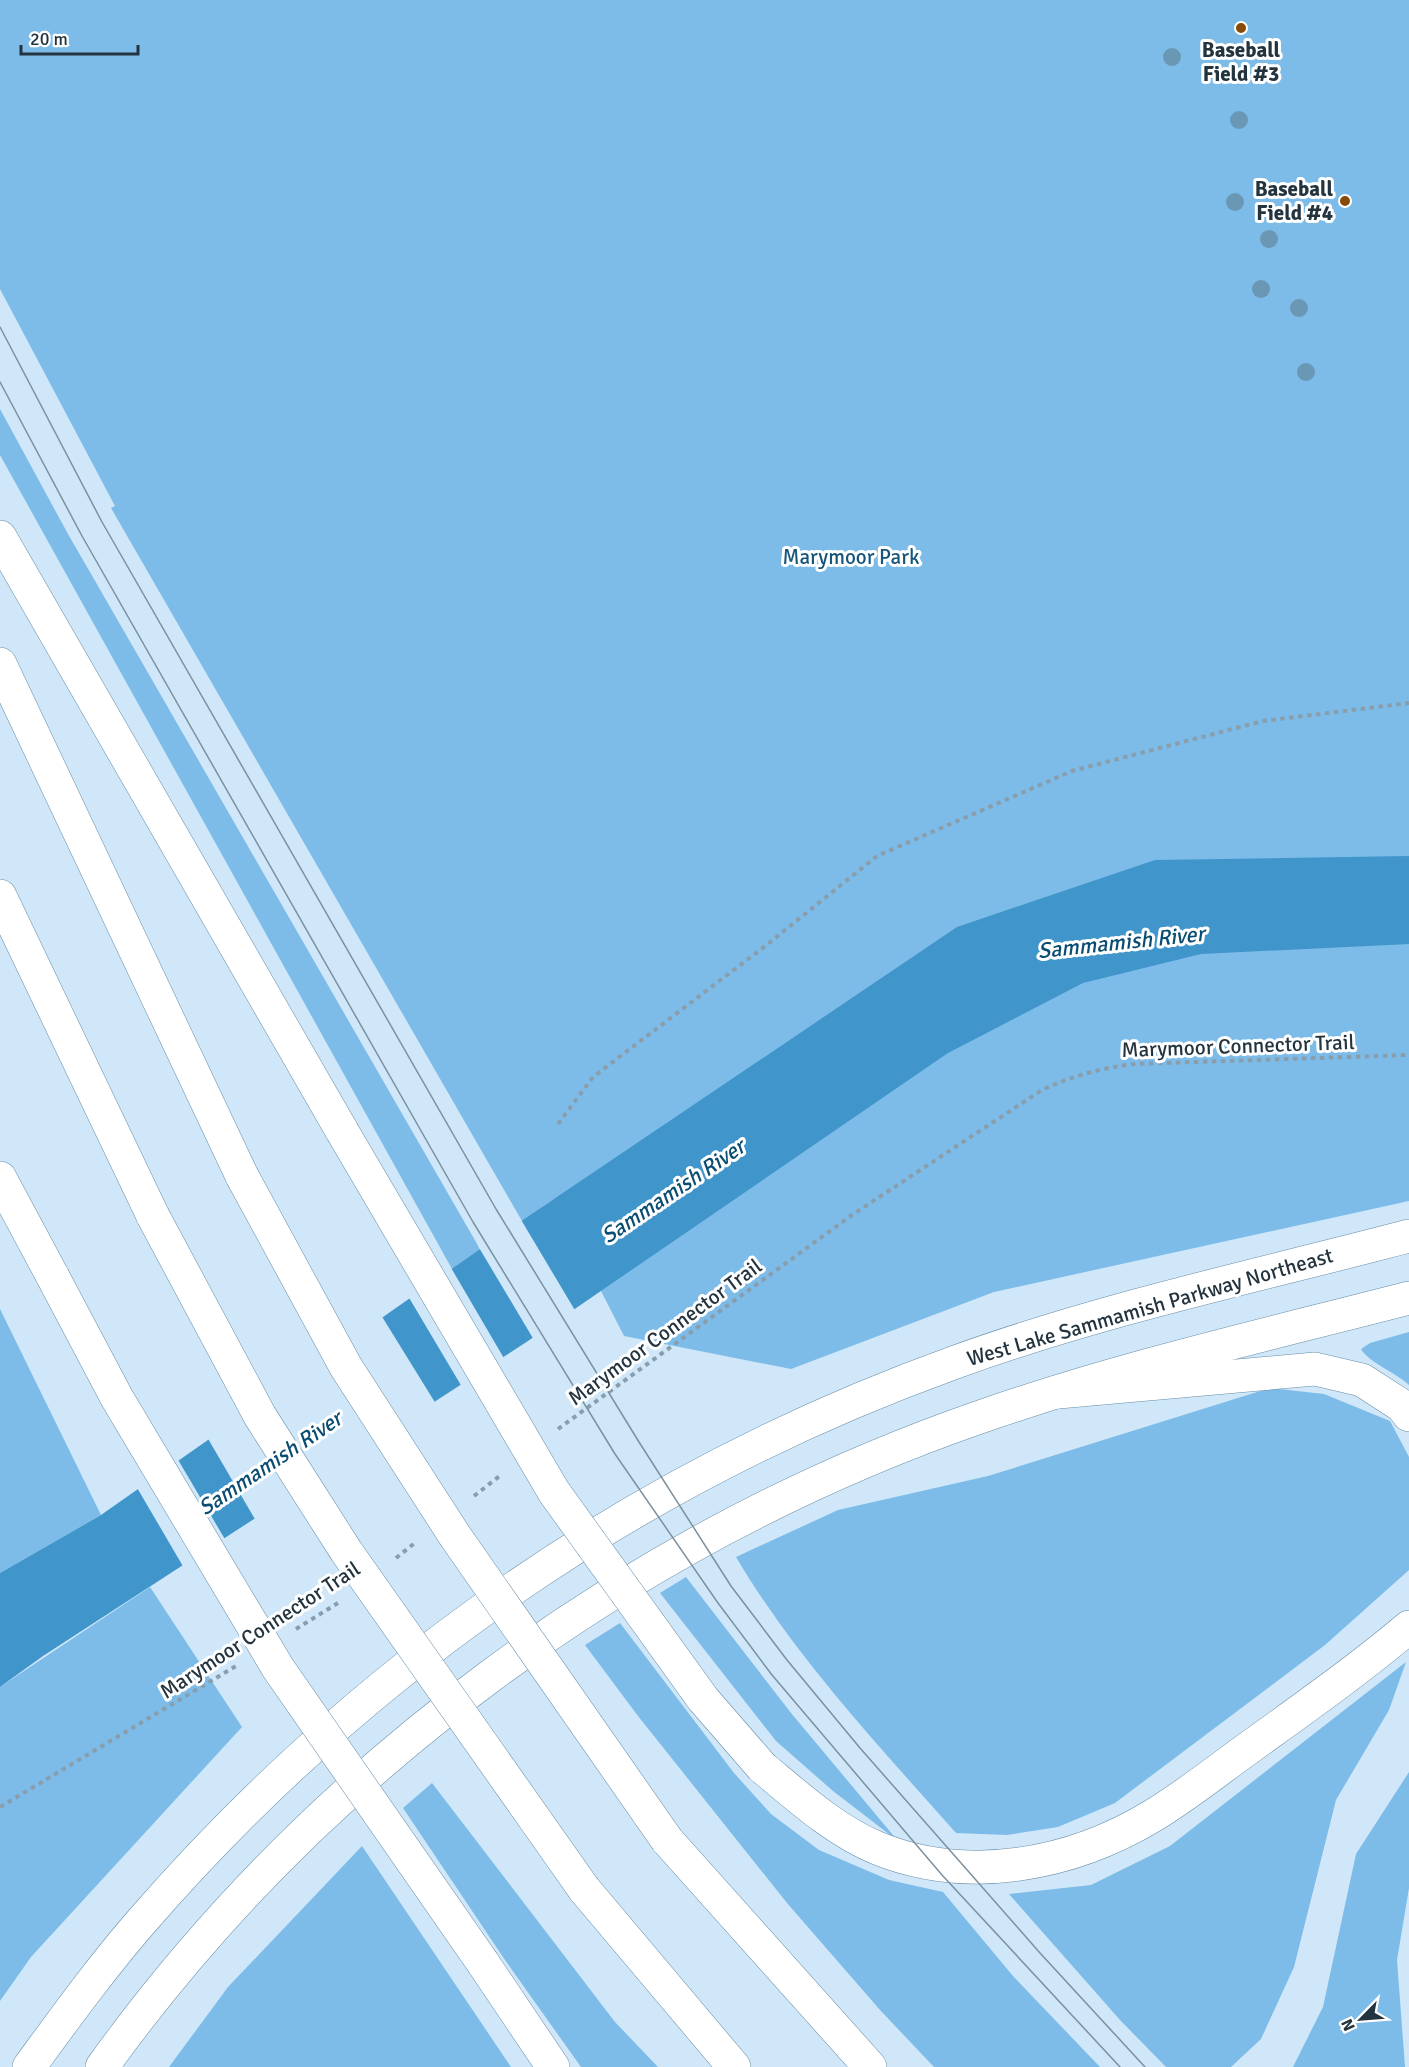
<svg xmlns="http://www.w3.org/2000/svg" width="1409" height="2067" font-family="Signika,sans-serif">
	<rect width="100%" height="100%" fill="#cfe7f8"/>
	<path fill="#7dbce8" d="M0,0H1409V1201L994,1292L791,1369L624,1336L554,1199L522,1221L111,508L115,506L0,289Z
		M0,409L68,534L480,1249L452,1269L0,455Z
		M0,1309L101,1515L0,1573Z
		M1409,1332V1385C1395,1372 1368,1362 1361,1349L1370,1343Z
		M1270,1388L1324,1394L1390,1421L1409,1457V1570L1325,1645L1115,1803L1058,1827L1007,1835L956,1833C878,1745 796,1658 736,1557L838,1510L988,1476Z
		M686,1577L791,1713L898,1841L833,1791L776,1741L660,1593Z
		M150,1587L242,1727L31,1957L0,2001V1687Z
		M620,1623L734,1773L771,1814L819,1850L889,1880L943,1892L1013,1976L1100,2067H934L880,2010L787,1903L638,1716L585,1645Z
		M1406,1662L1389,1710L1336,1800L1294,1967L1261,2039L1231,2067H1166L1120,2020L1009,1894L1091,1885L1170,1846Z
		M1409,1772V1888L1397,1960L1405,2067H1293L1323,2007L1356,1854Z
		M432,1783L615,2022L658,2067H581L505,1960L403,1808Z
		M362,1846L511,2067H169L228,1987Z"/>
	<path fill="#4095cb" d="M1409,856V944L1201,954L1083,983L948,1053L528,1341L43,1656L0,1687V1573L101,1515L480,1249L957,927L1155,860Z"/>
	<path fill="#cfe7f8" d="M520,1218L576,1312L534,1340L478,1246Z
		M450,1266L505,1360L462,1387L408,1296Z
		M381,1315L436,1404L256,1521L207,1437Z
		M177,1458L226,1541L184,1568L136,1486Z"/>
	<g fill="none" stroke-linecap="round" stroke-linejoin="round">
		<g stroke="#678ca7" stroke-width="34">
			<path id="secondary" d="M29,2067C65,2018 101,1968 141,1922C360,1669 637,1477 953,1363C1101,1309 1257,1276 1409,1236
				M102,2067C316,1769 634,1537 980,1417C1120,1368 1266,1335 1409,1298"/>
		</g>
		<g stroke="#678ca7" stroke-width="34">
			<path id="highway" d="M0,537L342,1131
				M0,664L242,1176
				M0,896L153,1216
				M0,1178L53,1277
				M1058,1392L1315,1369L1362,1380L1402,1406L1409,1415
				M762,1767C797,1796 834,1830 877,1848C968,1885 1072,1865 1154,1815C1187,1795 1218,1770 1250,1747C1304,1708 1358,1670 1409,1627
				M667,1840L870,2067
				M584,1889L734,2067
				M483,1963L553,2067"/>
		</g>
		<path stroke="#899ead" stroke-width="4" stroke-dasharray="4.5 4.5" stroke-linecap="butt" d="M558,1124L593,1077L764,947L877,856L1072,771L1263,721L1409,703
			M558,1429L852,1215L1042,1090C1072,1076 1101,1068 1134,1064L1409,1055
			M474,1496L501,1475
			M396,1558L416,1542
			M296,1629L338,1603
			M0,1807L236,1666"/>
		<use href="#secondary" stroke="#fff" stroke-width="33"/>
		<use href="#highway" stroke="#fff" stroke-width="33"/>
		<path stroke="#7c909e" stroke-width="1.5" d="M0,327L102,522L496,1209L639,1442L731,1586L787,1660L860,1748L1040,1953L1145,2067
			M0,382L82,536L473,1222L615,1454L718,1603L772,1675L942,1875L1120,2067"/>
		<g stroke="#678ca7" stroke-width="34" stroke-linecap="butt">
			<path id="highway-bridge" d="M342,1131L554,1492L703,1699L762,1767
				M242,1176L346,1367L455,1536L667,1840
				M153,1216L260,1416L346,1551L584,1889
				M53,1277L117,1398L278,1668L483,1963"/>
		</g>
		<use href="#highway-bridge" stroke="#fff" stroke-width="33"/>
	</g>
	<g fill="#6a97b3">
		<circle cx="1172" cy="57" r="9"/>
		<circle cx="1239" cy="120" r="9"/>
		<circle cx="1235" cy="202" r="9"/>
		<circle cx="1269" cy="239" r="9"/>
		<circle cx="1261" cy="289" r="9"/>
		<circle cx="1299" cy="308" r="9"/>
		<circle cx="1306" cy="372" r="9"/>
	</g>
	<g fill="#874b07" stroke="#fff" stroke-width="2">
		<circle cx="1241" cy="28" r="6"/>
		<circle cx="1345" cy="201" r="6"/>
	</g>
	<g text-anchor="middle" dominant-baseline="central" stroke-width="6" stroke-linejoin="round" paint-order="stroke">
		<g font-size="21" font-weight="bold" fill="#24343f" stroke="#fff">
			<text x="1241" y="50">Baseball<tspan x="1241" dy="24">Field #3</tspan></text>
			<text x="1333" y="189" text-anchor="end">Baseball<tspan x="1333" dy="24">Field #4</tspan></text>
		</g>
		<g font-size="21" fill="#17567b" stroke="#fff">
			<text x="851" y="557">Marymoor Park</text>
		</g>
		<g font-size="21" fill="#24343f" stroke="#fff">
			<text transform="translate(1238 1046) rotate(-2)">Marymoor Connector Trail</text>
			<text transform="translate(1150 1307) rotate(-16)">West Lake Sammamish Parkway Northeast</text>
			<text transform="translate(665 1332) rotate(-36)">Marymoor Connector Trail</text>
			<text transform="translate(260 1630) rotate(-33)">Marymoor Connector Trail</text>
		</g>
		<g font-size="22" font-style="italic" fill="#0a4d72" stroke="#fff">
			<text transform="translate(1121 942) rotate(-6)">Sammamish River</text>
			<text transform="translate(673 1191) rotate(-34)">Sammamish River</text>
			<text transform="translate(270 1463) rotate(-34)">Sammamish River</text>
		</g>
	</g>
	<g transform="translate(1361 2019) rotate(245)" stroke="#ffffff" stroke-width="4.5" paint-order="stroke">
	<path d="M0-4.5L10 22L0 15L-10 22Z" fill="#24343f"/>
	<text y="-9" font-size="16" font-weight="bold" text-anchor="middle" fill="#24343f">N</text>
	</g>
	<path d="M21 45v9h117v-9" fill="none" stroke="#24343f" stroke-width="3"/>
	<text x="30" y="45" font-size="18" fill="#24343f" stroke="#ffffff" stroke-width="4.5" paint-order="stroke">20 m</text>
</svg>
